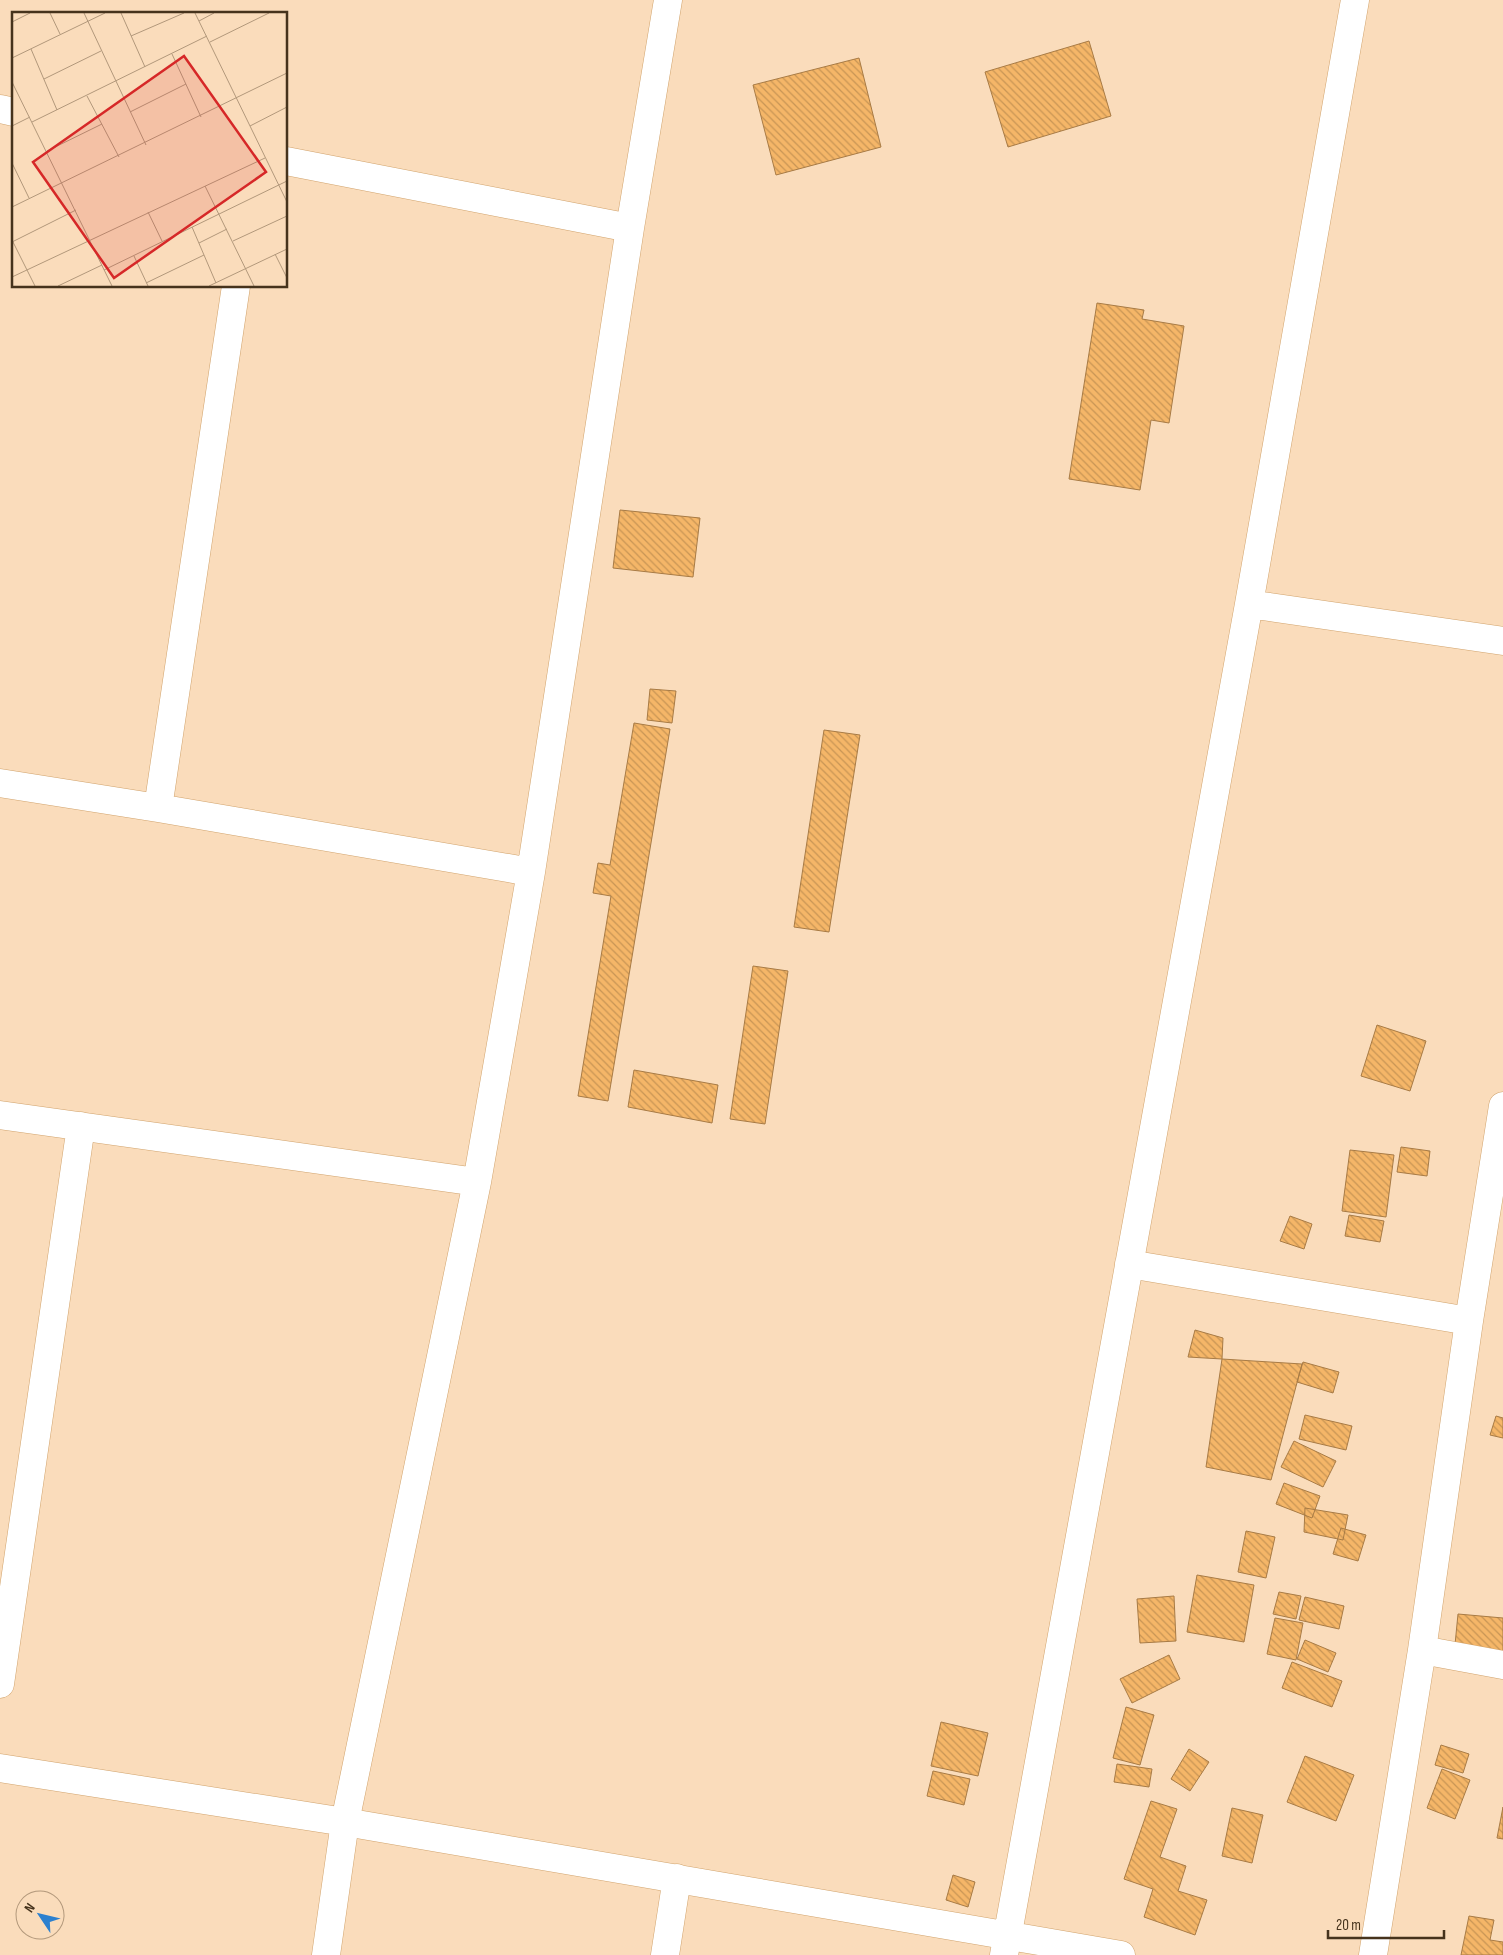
<svg xmlns="http://www.w3.org/2000/svg" width="1503" height="1955" font-family="'Sofia Sans Condensed',sans-serif">
	<defs>
		<pattern id="building-back-hatch" width="6" height="6" patternUnits="userSpaceOnUse" patternTransform="scale(1.25)"><rect width="6" height="6" fill="#f5b668"/><path d="M-1 5l2 2M0 0l6 6M5-1l2 2" fill="none" stroke="#c89555"/></pattern>
	</defs>
	<rect width="100%" height="100%" fill="#fadcbb"/>
	<path fill="url(#building-back-hatch)" stroke="#a87b45" d="M1089,41L1111,116L1008,147L985,72Z
		M859,58L881,147L776,175L753,85Z
		M1097,303L1144,310L1142,319L1184,326L1169,423L1151,420L1140,490L1069,479Z
		M620,510L700,518L693,577L613,568Z
		M650,689L676,691L672,723L647,720Z
		M634,723L670,729L608,1101L578,1096L611,896L593,893L598,863L610,865Z
		M824,730L860,735L829,932L794,927Z
		M753,966L788,971L765,1124L730,1119Z
		M1377,1025L1426,1041L1410,1091L1361,1076Z
		M634,1070L718,1085L712,1123L628,1107Z
		M1401,1147L1430,1151L1427,1176L1397,1172Z
		M1350,1150L1394,1155L1386,1217L1342,1211Z
		M1349,1215L1384,1221L1380,1242L1345,1236Z
		M1290,1216L1312,1224L1304,1249L1280,1241Z
		M1195,1330L1223,1338L1222,1359L1188,1357Z
		M1222,1359L1302,1364L1271,1480L1206,1467Z
		M1303,1362L1339,1372L1333,1393L1297,1382Z
		M1305,1415L1352,1426L1346,1450L1299,1439Z
		M1496,1416L1503,1418V1438L1490,1435Z
		M1294,1441L1336,1461L1323,1487L1281,1467Z
		M1284,1483L1320,1496L1312,1518L1276,1504Z
		M1305,1508L1348,1515L1343,1540L1304,1532Z
		M1341,1528L1366,1535L1358,1561L1333,1554Z
		M1246,1531L1275,1537L1266,1578L1238,1572Z
		M1197,1575L1254,1585L1244,1642L1187,1632Z
		M1279,1592L1301,1596L1296,1619L1273,1614Z
		M1174,1596L1176,1641L1140,1643L1137,1599Z
		M1305,1597L1344,1606L1339,1629L1299,1620Z
		M1458,1614L1503,1618V1670L1453,1665Z
		M1275,1618L1303,1623L1296,1660L1267,1654Z
		M1305,1640L1336,1653L1328,1672L1297,1659Z
		M1169,1655L1180,1679L1132,1703L1120,1679Z
		M1292,1662L1342,1681L1332,1707L1282,1688Z
		M1126,1707L1154,1715L1140,1765L1113,1758Z
		M941,1722L988,1733L978,1776L931,1766Z
		M1441,1745L1469,1754L1463,1773L1435,1765Z
		M1189,1749L1209,1762L1190,1791L1171,1779Z
		M1305,1756L1354,1775L1336,1821L1287,1802Z
		M1117,1764L1152,1769L1149,1787L1114,1782Z
		M1442,1769L1470,1780L1455,1819L1427,1808Z
		M933,1771L970,1779L964,1805L927,1796Z
		M1151,1801L1177,1809L1160,1857L1186,1866L1178,1891L1207,1900L1195,1935L1144,1917L1153,1889L1124,1879Z
		M1503,1807V1839L1497,1838Z
		M1232,1808L1263,1815L1252,1863L1222,1856Z
		M953,1875L975,1882L968,1907L946,1900Z
		M1469,1916L1494,1920L1490,1940L1503,1942V1955H1461Z"/>
	<g fill="none" stroke-linecap="round" stroke-linejoin="round">
		<g stroke="#d1a36c" stroke-width="29">
			<path id="street" d="M0,109L14,112
				M286,161L630,228
				M1249,604L1503,641
				M0,783L158,808L531,872
				M158,808L236,286
				M0,1115L477,1182
				M1129,1264L1469,1321
				M1422,1650L1503,1665
				M0,1684L81,1126
				M0,1768L345,1822L1121,1955
				M326,1955L345,1822L477,1182L531,872L630,228L668,0
				M665,1955L677,1878
				M1004,1955L1249,604L1355,0
				M1373,1955L1422,1650L1469,1321L1503,1106"/>
		</g>
		<use href="#street" stroke="#fff" stroke-width="28"/>
	</g>
	<g transform="translate(12 12)">
		<rect width="275" height="275" fill="#fadcbb"/>
		<path fill="none" stroke="#b2987b" stroke-width="1" d="M38,1L48,22M72,1L134,133M109,1L133,55M183,1L275,190M187,9L202,1M0,10L18,1M119,24L172,1M198,30L257,1M19,37L45,98M160,42L189,105M0,46L93,1M32,67L89,39M0,70L100,274M75,84L107,145M118,100L174,72M20,110L195,24M0,114L18,105M238,114L275,95M35,139L90,112M0,151L17,186M193,174L242,274M0,195L275,61M136,200L150,229M180,215L204,271M0,228L23,274M221,229L275,204M0,230L64,198M187,231L215,217M263,242L275,266M122,244L136,274M92,258L275,169M0,265L253,146M134,271L192,243M46,274L90,253M197,274L275,237"/>
		<path fill="#d62828" fill-opacity="0.15" stroke="#d62828" stroke-width="2.5" d="M172,44L254,160L102,266L21,150Z"/>
		<rect width="275" height="275" fill="none" stroke="#46331c" stroke-width="2.5"/>
	</g>
	<g transform="translate(40 1915) rotate(305)"><circle r="24" fill="#fadcbb" stroke="#b2987b"/>
	<path d="M0-4L9 19L0 12L-9 19Z" fill="#2c80cf"/>
	<text y="-8" font-size="14" font-weight="bold" text-anchor="middle" fill="#46331c">N</text>
	</g>
	<path d="M1328 1930v8h116v-8" fill="none" stroke="#46331c" stroke-width="2.5"/>
	<text x="1336" y="1930" font-size="15" fill="#46331c" stroke="#fadcbb" stroke-width="4" paint-order="stroke">20 m</text>
</svg>
